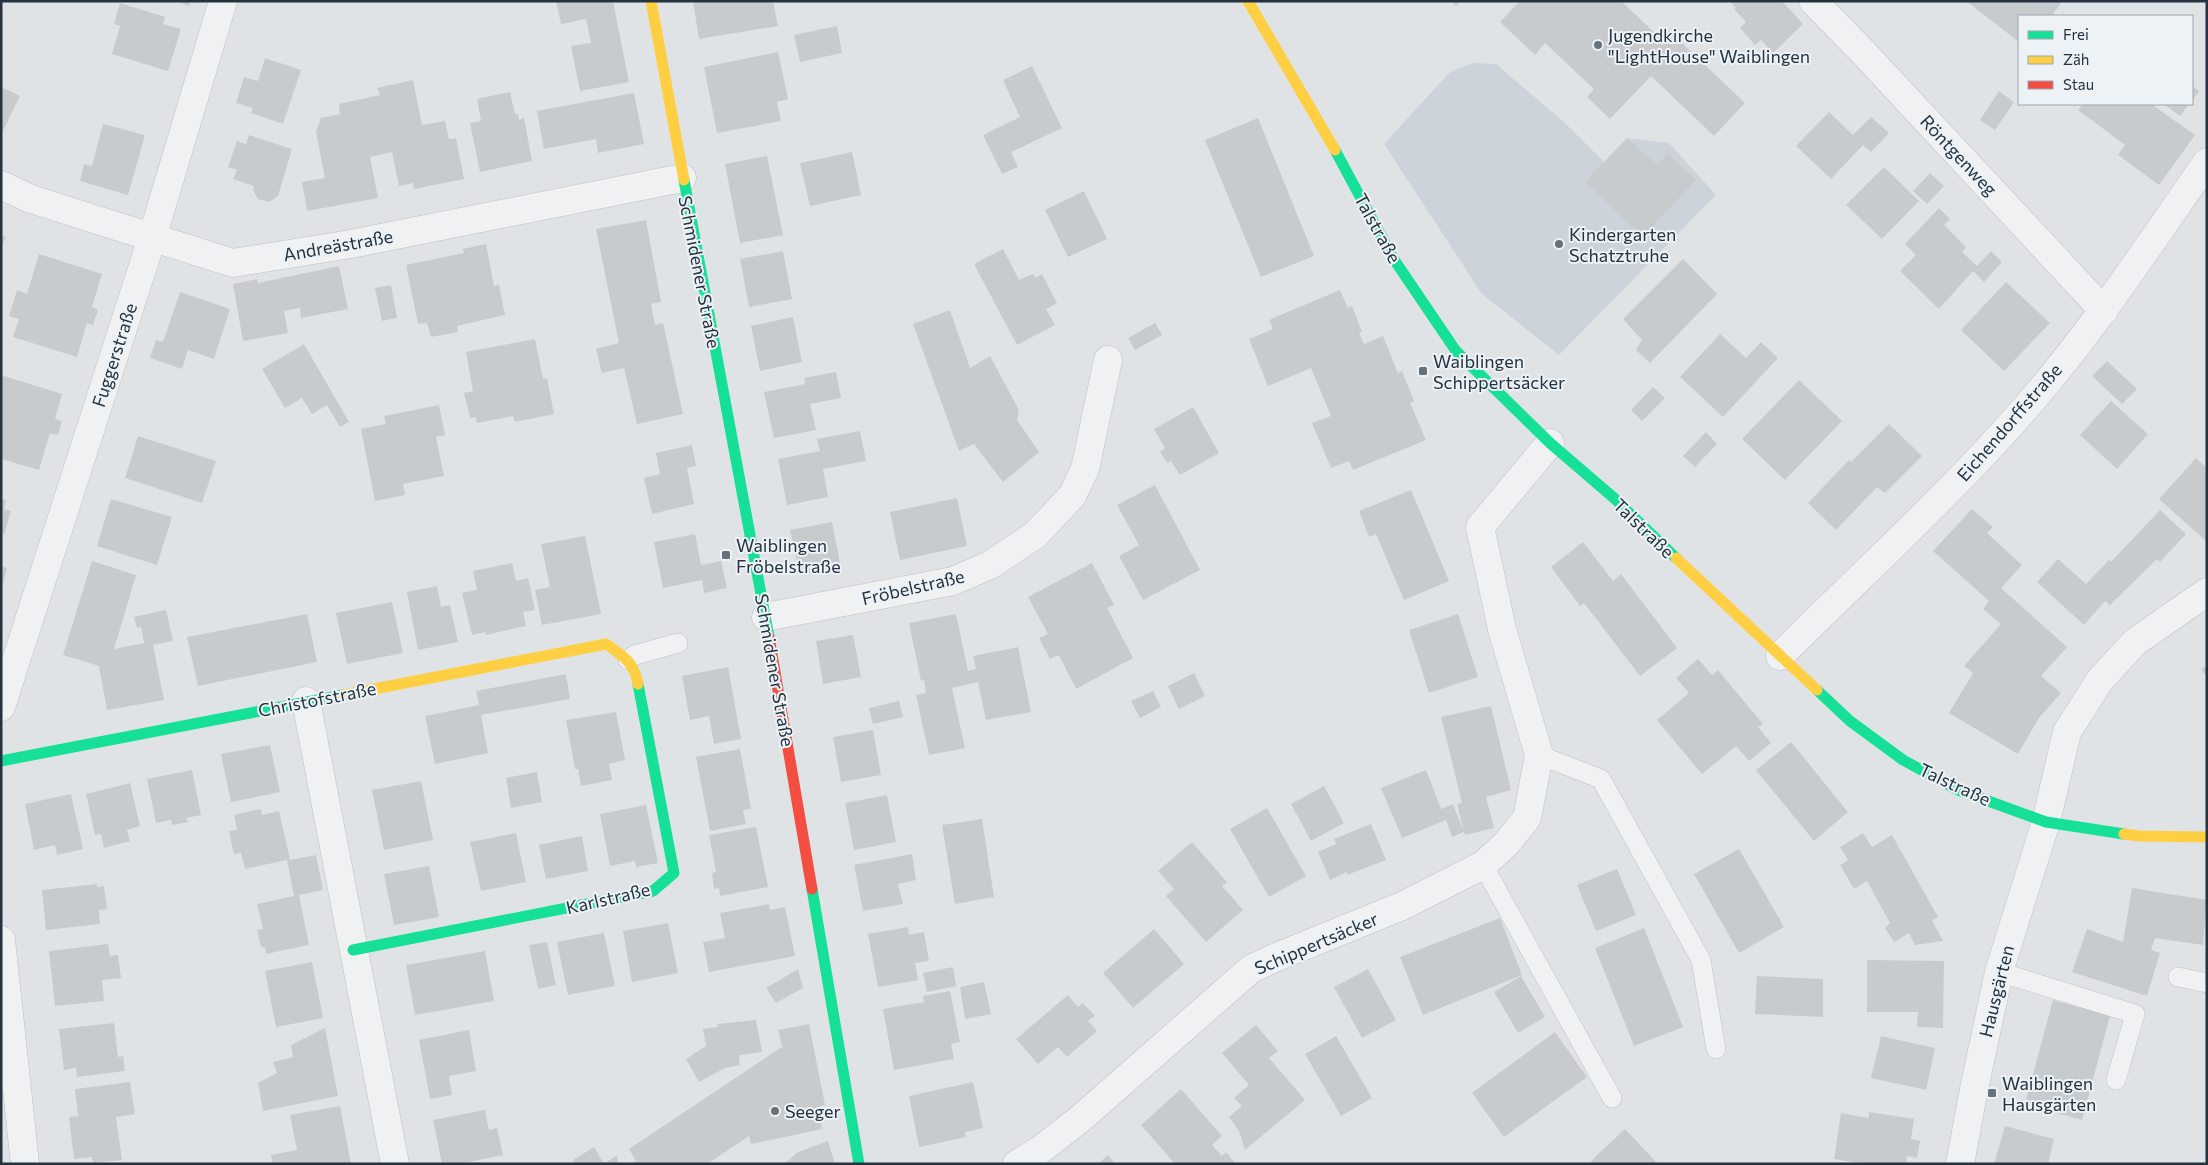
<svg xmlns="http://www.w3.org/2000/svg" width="2208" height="1165" font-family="Commissioner,sans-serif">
	<rect width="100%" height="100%" fill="#e0e3e6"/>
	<path fill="#cdd3da" d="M1473,63L1496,64L1565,123L1604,162L1627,138L1669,143L1716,195L1559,355L1482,294L1384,144L1449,73Z"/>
	<path fill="#c8cbce" d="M176,1H190L189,6Z
		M556,1H613L629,82L580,91L571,46L591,43L586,19L561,24Z
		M693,1H773L778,26L699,39Z
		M1451,1H1461L1456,6Z
		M1520,1H1621L1657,35L1665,27L1745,103L1714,136L1651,76L1610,119L1587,97L1594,89L1545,43L1535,55L1500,22Z
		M1730,1H1782L1803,24L1773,53L1761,40L1755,45L1740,28L1746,22L1734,9L1736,8Z
		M1966,1H2058L2061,3L2053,14L2056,16H2019V42Z
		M120,3L165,17L163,24L181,29L168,71L112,54L120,26L114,24Z
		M837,26L842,53L800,62L794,35Z
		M778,52L788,99L777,102L781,121L717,133L704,67Z
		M265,58L301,70L283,124L251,113L253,108L236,103L244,77L258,81Z
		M1032,66L1062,128L1011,152L1018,167L1002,174L983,135L1020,117L1003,80Z
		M413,80L422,125L445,121L449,139L456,138L464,179L414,189L413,183L399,186L392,152L370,157L378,198L307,211L302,182L325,178L316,132L321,118L340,114L339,104L380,95L377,88Z
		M2192,86L2199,91L2192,101Z
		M1,87L20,96L1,135Z
		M1999,91L2014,102L1995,130L1980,120Z
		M510,92L515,114H518L519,120L524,118L532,161L480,172L470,123L481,121L477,99Z
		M634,93L644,144L598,153L596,139L544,149L537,111Z
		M2083,104H2155L2154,106L2195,135L2159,185L2118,155L2125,145L2078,110Z
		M2164,104H2189L2180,116Z
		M1829,112L1853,135L1871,117L1889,133L1871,152L1863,145L1831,179L1796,146Z
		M1258,118L1314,256L1261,277L1205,140Z
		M103,124L145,135L128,195L80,181L84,164L92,166Z
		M249,135L292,149L278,196L269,202L258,199L253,190L254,186L233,179L237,170L228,167L237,141L246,144Z
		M1627,138L1657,165L1668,153L1696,180L1643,237L1585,182Z
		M852,152L861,195L810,206L800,163Z
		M767,156L783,235L740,243L725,164Z
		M1884,167L1919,201L1882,239L1846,205Z
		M1930,173L1944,186L1927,204L1913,191Z
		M1084,191L1107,239L1068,257L1045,210Z
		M1939,208L1950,219L1944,225L1966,247L1962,252L1977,266L1991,251L2002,262L1984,282L1973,271L1939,309L1900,271L1916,255L1905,244Z
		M646,220L661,302L651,304L655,325L663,323L683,414L637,424L624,368L602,373L596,349L619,343L596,229Z
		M1,236L6,237L1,248Z
		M486,244L494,286L499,285L505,315L457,326L458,332L431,337L427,323L418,324L406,265L464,253L463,249Z
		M1003,249L1019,280L1033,274L1035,278L1042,274L1057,303L1046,309L1055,325L1017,345L974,264Z
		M783,251L792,299L749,307L740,259Z
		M39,254L102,274L92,307L98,310L93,325L87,323L77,357L13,337L19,319L9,316L17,290L27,294Z
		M1683,259L1717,294L1650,363L1636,350L1642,340L1623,319Z
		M339,266L348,309L301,318L300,308L284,311L288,333L243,341L233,284L257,279L258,283Z
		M2006,282L2050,323L2004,371L1961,330Z
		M391,285L397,318L382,321L375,288Z
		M1340,290L1348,308L1352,306L1362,332L1359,333L1364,344L1383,336L1398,373L1402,371L1414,401L1410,403L1426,440L1353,470L1349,461L1331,468L1312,423L1331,416L1311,368L1268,386L1249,339L1273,329L1269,320Z
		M180,292L230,309L214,359L188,350L182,369L150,358L156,340L163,342Z
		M950,310L970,368L990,356L1019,410L1017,420L1039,452L1003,482L974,444L959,451L913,324Z
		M793,317L802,362L760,371L751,326Z
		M1155,323L1162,335L1135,350L1128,338Z
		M1720,334L1746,358L1761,342L1778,358L1723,417L1680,377Z
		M535,339L543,379L547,378L554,414L515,422L513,416L477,423L476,417L470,418L464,393L473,391L466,352Z
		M304,344L349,422L340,427L327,405L312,414L302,398L285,408L262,369Z
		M2107,361L2137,389L2122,404L2092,376Z
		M836,372L841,398L810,404L816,430L774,438L764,392L805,384L804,378Z
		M1,375L62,394L55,419L62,421L58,435L50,433L39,470L1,459Z
		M1799,380L1842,421L1785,480L1742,439Z
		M1653,387L1665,398L1642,421L1631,410Z
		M2111,401L2148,434L2117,469L2080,435Z
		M439,405L445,435L436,437L444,476L403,484L405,495L375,501L361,429L386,424L384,416Z
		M1193,407L1219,453L1180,475L1171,461L1167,463L1160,452L1165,448L1154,429Z
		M1889,424L1922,456L1885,493L1877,487L1836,530L1808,503L1849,460L1851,462Z
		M860,431L866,461L823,469L828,497L787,505L778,459L820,451L817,439Z
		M1706,432L1717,444L1695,467L1683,456Z
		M138,436L216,461L202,503L125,478Z
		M692,445L696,466L687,468L694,504L652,514L644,478L660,474L656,453Z
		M2196,458L2207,468V542L2159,499Z
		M1155,485L1200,570L1143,600L1119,556L1139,545L1117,505Z
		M1411,490L1449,581L1404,600L1376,534L1369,537L1359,511Z
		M957,498L967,546L900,560L890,512Z
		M1,499L6,500L4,509L11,511L4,535L1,534Z
		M111,499L172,517L157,565L97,546Z
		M1972,509L1993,527L1987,533L2022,565L2001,588L2067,647L2041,676L2061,693L2039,718L2018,754L1949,713L1973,673L1964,666L2001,624L1983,609L1989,601L1933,551Z
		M2160,510L2186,534L2160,562L2157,559L2110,605L2105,601L2084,625L2037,582L2058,559L2086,584L2109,560L2111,562Z
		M832,522L841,568L800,575L790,530Z
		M695,534L701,565L721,561L727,588L704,593L702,580L663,588L654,542Z
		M585,536L601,614L542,625L535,590L550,587L541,544Z
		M1583,542L1613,581L1621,574L1677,648L1640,676L1584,603L1580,606L1551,567Z
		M92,561L136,575L114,649L144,643L141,627L137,628L134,617L166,610L173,641L153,645L164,700L107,710L99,666L63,655Z
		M512,563L516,581L528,578L535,610L523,612L526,626L486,635V632L472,635L462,593L477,590L473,571Z
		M1092,563L1114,605L1107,608L1133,658L1076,689L1059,655L1050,659L1039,638L1048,634L1028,597Z
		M1,566L7,568L2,586H1Z
		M437,586L441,607L450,605L458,642L418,650L407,592Z
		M392,602L403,653L347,664L336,613Z
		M307,614L317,662L198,686L187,637Z
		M956,614L968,671L976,669L973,656L1018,647L1031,712L986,720L978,682L952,688L965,748L929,755L916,695L926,693L924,680L921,681L909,623Z
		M1458,614L1478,677L1429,693L1409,630Z
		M853,635L861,677L823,684L816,641Z
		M1698,659L1712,675L1718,670L1763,724L1758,727L1771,743L1749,761L1736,746L1702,774L1657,720L1689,693L1676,678Z
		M2207,666V678L2201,669Z
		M728,667L741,739L714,744L709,716L690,720L682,676Z
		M1194,673L1205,696L1179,709L1168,686Z
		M566,674L570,699L481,715L488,753L435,764L425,716L479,705L476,691Z
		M1153,691L1161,707L1140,718L1131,701Z
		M899,701L903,717L873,724L869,708Z
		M1491,706L1511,790L1486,797L1494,828L1465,835L1464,832L1452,837L1446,820L1402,838L1381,788L1426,770L1441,809L1453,804L1464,832L1457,804L1462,803L1441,717Z
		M616,712L625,760L609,764L612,780L581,786L578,769H575L566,720Z
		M873,730L881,775L841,782L833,737Z
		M1791,742L1848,812L1814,841L1756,770Z
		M270,745L280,792L231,802L221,754Z
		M740,749L751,809L743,810L746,824L710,831L696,757Z
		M192,770L201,815L186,818L188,822L172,825L171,820L156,823L147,779Z
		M537,772L542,802L511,808L506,778Z
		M421,781L433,840L384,850L372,790Z
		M130,783L140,826L127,830L130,841L104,848L101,834L95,835L86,794Z
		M1324,786L1344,823L1311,841L1291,804Z
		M71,794L83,849L57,855L55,845L34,850L25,804Z
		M887,795L896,842L854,850L845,803Z
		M646,805L658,863L636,867L635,861L610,866L600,814Z
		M1267,808L1306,876L1269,897L1230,829Z
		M261,809L262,815L279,811L290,860L316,855L323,890L299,895L309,945L266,954L265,947H261L257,930L263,929L257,904L294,896L287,860L245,869L241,853L234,854L229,831L237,830L234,815Z
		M982,819L994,897L955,904L942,825Z
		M1371,824L1386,860L1347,875V872L1330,880L1318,852L1336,844L1334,839Z
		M756,827L768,887L720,896L719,888L714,889L712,873L716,872L709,835Z
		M516,833L526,882L481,891L470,842Z
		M1863,833L1872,847L1892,835L1938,917L1932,920L1943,941L1915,945L1909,933L1894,942L1885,928L1890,923L1867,881L1854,889L1840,865L1848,860L1840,847Z
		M582,836L588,871L546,879L539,845Z
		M1192,842L1227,882L1222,886L1243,910L1206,942L1166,896L1174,889L1158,871Z
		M1739,849L1784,927L1739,953L1694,874Z
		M912,854L916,880L898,884L903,904L863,911L854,865Z
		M429,866L439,917L394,925L384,874Z
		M1617,869L1636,915L1596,931L1577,885Z
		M97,884V887L104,886L107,909L99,910L100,924L46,930L42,890Z
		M2132,888L2207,900L2203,945L2155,938L2151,950L2160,953L2147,996L2072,972L2087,929L2123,942Z
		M769,904L770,910L785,907L795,956L709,972L703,942L725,938L720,913Z
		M1500,918L1522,975L1423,1015L1400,957Z
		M668,923L678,973L632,982L623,931Z
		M908,927L909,935L924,932L929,961L915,963L918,980L878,987L868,934Z
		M1644,928L1683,1027L1634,1046L1595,948Z
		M1154,929L1184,964L1133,1008L1103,973Z
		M604,933L615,986L568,995L557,942Z
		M547,942L556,985L538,989L529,945Z
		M108,944L110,956L118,955L121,978L102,980L104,1001L55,1006L49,951Z
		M485,951L494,1001L415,1015L406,965Z
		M1867,960L1944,961L1943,1028L1917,1027L1918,1012H1867Z
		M312,962L323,1018L276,1027L265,971Z
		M953,967L956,986L927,992L923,973Z
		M798,969L803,988L776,1003L766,988Z
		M1368,969L1396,1020L1362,1038L1334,987Z
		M1521,976L1545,1017L1518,1033L1494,992Z
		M1757,976L1823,979V1017L1755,1014Z
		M984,982L991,1014L965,1019L960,987Z
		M950,991L960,1042L951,1044L954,1059L894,1070L883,1009L924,1002L923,996Z
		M1068,995L1078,1007L1083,1003L1095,1016L1088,1021L1097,1031L1067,1057L1058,1047L1038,1064L1016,1039Z
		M2053,1000L2110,1016L2082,1120L2025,1104Z
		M756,1020L762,1052L739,1055L740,1065L725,1068L699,1082L686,1059L706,1046L703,1029L718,1027L717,1024Z
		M114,1023L118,1057L123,1056L125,1071L77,1077L76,1068L64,1070L59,1029Z
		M809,1024L825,1105L819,1107L822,1129L751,1144L749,1136L707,1164H631L636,1161L629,1149L785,1045L782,1046L778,1030Z
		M1256,1025L1278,1051L1269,1058L1305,1100L1245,1150L1239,1131L1229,1117L1242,1106L1234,1098L1249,1085L1222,1053Z
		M325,1028L338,1096L263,1111L258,1083L277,1073L273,1062L293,1057L291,1045Z
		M469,1030L476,1071L449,1076L452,1095L430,1099L419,1040Z
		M1555,1032L1587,1077L1504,1137L1472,1093Z
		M1336,1036L1372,1098L1341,1116L1305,1054Z
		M1881,1036L1935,1048L1926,1090L1871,1078Z
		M130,1082L135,1114L116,1117L122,1160L93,1163L92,1157L74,1159L69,1117L78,1116L75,1089Z
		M973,1082L983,1128L965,1132L966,1137L919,1147L909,1096Z
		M1181,1089L1222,1136L1212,1145L1222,1156L1226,1152L1236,1164H1175L1141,1125Z
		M340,1106L351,1164H273L271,1155L297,1150L290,1115Z
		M485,1110L489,1130L497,1128L503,1155L459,1164H442L433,1120Z
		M1869,1112L1914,1119L1911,1139L1920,1141L1917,1158L1907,1156L1906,1164H1865L1834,1159L1841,1113L1869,1118Z
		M2005,1126L2054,1139L2048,1164H1994Z
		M1625,1129L1658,1164H1589L1596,1156Z
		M828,1141L835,1164H784L798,1152Z
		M594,1147L604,1164H575L573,1160Z
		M617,1155L618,1164H604Z
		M1108,1155L1115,1164H1098Z"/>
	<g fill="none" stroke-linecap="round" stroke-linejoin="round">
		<g stroke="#bec1c4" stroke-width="20">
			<path id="lane" d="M628,660L635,655L678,643
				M1539,755L1601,779L1701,960L1716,1049
				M1483,865L1612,1098
				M1999,972L2135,1014L2116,1080
				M2178,977L2207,983"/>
		</g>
		<g stroke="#bec1c4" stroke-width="29">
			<path id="street" d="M1813,1L1862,51L2104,311
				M1,185L31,199L233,263L351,244L682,178
				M766,617L953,581L990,565L1035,535L1072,496L1085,469L1108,360
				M1780,656C1863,573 1951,494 2028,405C2094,329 2149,245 2207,162
				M306,701L395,1164
				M1,707L152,238L223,1
				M1,940L25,1164
				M1017,1164L1040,1150L1080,1119L1251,969L1279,956L1402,906L1483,865L1506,844L1527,818L1539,755L1502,629L1480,527L1550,443
				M1960,1164L1974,1089L1999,972L2046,822L2067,732L2100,680L2135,642L2207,592"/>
		</g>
		<use href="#lane" stroke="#eff1f2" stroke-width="19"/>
		<use href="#street" stroke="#eff1f2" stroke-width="28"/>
		<path stroke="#16e098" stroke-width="11" d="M1335,150L1393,258L1456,351L1550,443L1614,498L1676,558
			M684,180L769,637
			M1817,690L1850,721L1903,760L1958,790L2046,822L2124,834
			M1,761L343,695
			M812,889L859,1164
			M353,950L653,891L674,873L638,684"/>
		<path stroke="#ffcf43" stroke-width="11" d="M651,1L684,180
			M1248,1L1335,150
			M1676,558L1817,690
			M343,695L606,644C623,656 634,662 638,684
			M2124,834L2139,836L2207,837"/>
		<path stroke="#f24e42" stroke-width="11" d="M769,637L812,889"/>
	</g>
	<g fill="#66717b" stroke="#ecf2f6" stroke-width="2">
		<circle cx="1598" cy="45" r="5"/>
		<circle cx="1559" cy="244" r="5"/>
		<rect x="1418" y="366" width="10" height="10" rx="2.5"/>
		<rect x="721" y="550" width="10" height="10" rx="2.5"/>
		<rect x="1987" y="1088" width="10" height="10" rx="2.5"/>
		<circle cx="775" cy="1111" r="5"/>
	</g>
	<g text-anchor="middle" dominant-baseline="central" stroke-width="4" stroke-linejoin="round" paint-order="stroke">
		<g font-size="18" fill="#253341" stroke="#ecf2f6" text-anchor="start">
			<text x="1608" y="35">Jugendkirche<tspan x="1608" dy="21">"LightHouse" Waiblingen</tspan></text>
			<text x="1569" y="234">Kindergarten<tspan x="1569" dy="21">Schatztruhe</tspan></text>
			<text x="1433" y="361">Waiblingen<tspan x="1433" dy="21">Schippertsäcker</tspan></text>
			<text x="736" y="545">Waiblingen<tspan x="736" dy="21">Fröbelstraße</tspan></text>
			<text x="2002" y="1083">Waiblingen<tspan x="2002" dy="21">Hausgärten</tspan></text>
			<text x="785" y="1111">Seeger</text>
		</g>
		<g font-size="18" fill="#253341" stroke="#ecf2f6">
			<text transform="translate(1959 155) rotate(47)">Röntgenweg</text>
			<text transform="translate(1378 228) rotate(61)">Talstraße</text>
			<text transform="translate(338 245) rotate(-10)">Andreästraße</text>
			<text transform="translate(700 272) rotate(79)">Schmidener Straße</text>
			<text transform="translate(114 355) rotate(-72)">Fuggerstraße</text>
			<text transform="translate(2009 422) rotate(-49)">Eichendorffstraße</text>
			<text transform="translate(1644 528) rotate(44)">Talstraße</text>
			<text transform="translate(913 587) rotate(-13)">Fröbelstraße</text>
			<text transform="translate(775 670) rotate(80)">Schmidener Straße</text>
			<text transform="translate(317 699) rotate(-11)">Christofstraße</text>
			<text transform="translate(1955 784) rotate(25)">Talstraße</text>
			<text transform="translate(608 898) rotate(-13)">Karlstraße</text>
			<text transform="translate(1316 943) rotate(-23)">Schippertsäcker</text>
			<text transform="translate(1996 991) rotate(-76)">Hausgärten</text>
		</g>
	</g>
	<rect width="2208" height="1165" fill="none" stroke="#253341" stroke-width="5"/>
	<rect x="2018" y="15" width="175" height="90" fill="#ecf2f6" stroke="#9ca6ae"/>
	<rect x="2028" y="31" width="25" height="8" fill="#16e098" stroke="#9ca6ae"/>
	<text x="2063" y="40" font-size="15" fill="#253341">Frei</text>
	<rect x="2028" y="56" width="25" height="8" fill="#ffcf43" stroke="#9ca6ae"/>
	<text x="2063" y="65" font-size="15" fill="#253341">Zäh</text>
	<rect x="2028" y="81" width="25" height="8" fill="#f24e42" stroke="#9ca6ae"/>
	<text x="2063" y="90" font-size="15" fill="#253341">Stau</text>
</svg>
